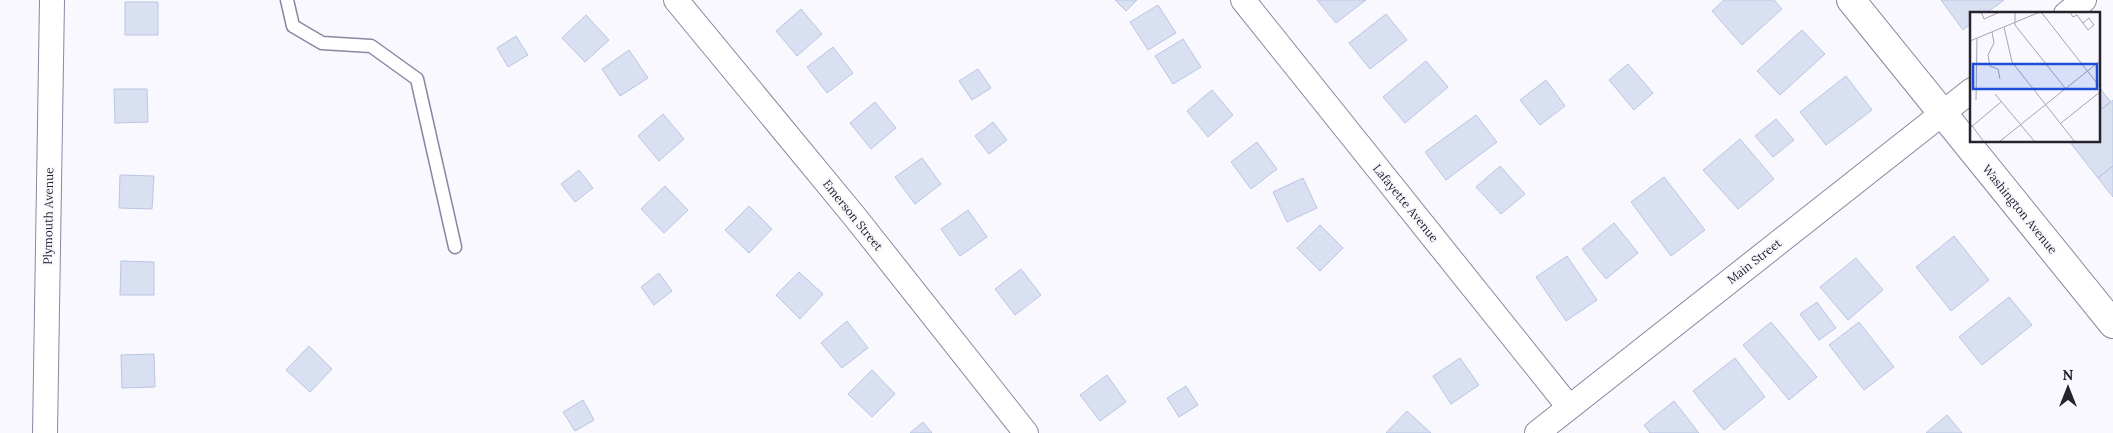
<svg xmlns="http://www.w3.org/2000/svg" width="2113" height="433" font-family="Lora,serif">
	<rect width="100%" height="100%" fill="#faf8ff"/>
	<path fill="#d9e0f1" stroke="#b9c5e4" d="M1115,0H1137L1126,11Z
		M1317,0H1366L1336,23Z
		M1724,0H1774L1782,9L1742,45L1712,11Z
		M1941,0H2004L1985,14H1972V23L1963,30Z
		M125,2H158V35H125Z
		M1158,5L1176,33L1148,50L1130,22Z
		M801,9L822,34L797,56L776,31Z
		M1386,14L1407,40L1370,69L1349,43Z
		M586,15L609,40L585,62L562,38Z
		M1802,30L1825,54L1780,95L1757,71Z
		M516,36L528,55L508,67L497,48Z
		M1183,39L1201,67L1173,84L1155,56Z
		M833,47L853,73L827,93L807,67Z
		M629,50L648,78L620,96L602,69Z
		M1426,61L1448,87L1405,123L1383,97Z
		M1628,64L1653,93L1634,110L1609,80Z
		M978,69L991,88L972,100L959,81Z
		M1846,76L1872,110L1826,145L1800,112Z
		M1546,80L1565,106L1540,125L1520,100Z
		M2099,87L2111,102L2099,111Z
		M114,89H147L148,122L115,123Z
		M1212,90L1233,115L1208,137L1187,111Z
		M2113,100V166L2098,178L2069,141H2099V111Z
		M875,102L896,128L871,149L850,123Z
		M663,114L684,139L659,161L638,136Z
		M1476,115L1497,142L1446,180L1425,152Z
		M1776,119L1794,140L1773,157L1755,136Z
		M993,122L1007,140L989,154L975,136Z
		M1740,139L1774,179L1738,209L1703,170Z
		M1257,142L1277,169L1251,189L1231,162Z
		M922,158L941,184L915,204L895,177Z
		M1500,166L1525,194L1501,214L1476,187Z
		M2113,166V197L2098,178Z
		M579,170L593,188L575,202L561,184Z
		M120,175L154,176L152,209L119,208Z
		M1664,177L1705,230L1671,256L1631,202Z
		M1303,178L1317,208L1287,222L1273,192Z
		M665,186L688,210L664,233L641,209Z
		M749,206L772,229L749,253L725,230Z
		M968,210L987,237L960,256L941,229Z
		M1614,223L1638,253L1606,279L1582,249Z
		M1320,225L1343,248L1320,271L1297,248Z
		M1954,236L1989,280L1951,311L1916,267Z
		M1567,256L1597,300L1566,321L1536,277Z
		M1856,258L1883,290L1848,320L1820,287Z
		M121,261L154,262V295H120Z
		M1021,269L1041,295L1015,315L995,289Z
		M799,272L823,294L800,319L776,295Z
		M659,273L672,291L654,305L641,287Z
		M2009,297L2032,325L1982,365L1959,337Z
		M1817,302L1836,328L1819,340L1800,314Z
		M847,321L868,348L842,368L821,343Z
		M1771,322L1817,377L1789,400L1743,345Z
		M1859,322L1894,367L1864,390L1829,345Z
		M309,346L332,369L310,392L286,370Z
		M154,354L155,387L122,388L121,355Z
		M1460,358L1479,385L1451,404L1433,376Z
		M1735,358L1765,397L1724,430L1693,391Z
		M872,370L895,394L872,417L848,394Z
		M1107,375L1126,402L1100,421L1080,395Z
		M1186,386L1198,405L1179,417L1167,398Z
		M583,400L594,420L575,431L563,412Z
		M1674,401L1699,433H1650L1644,425Z
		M1407,411L1431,433H1386Z
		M1947,415L1962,433H1926Z
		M923,422L932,433H910Z"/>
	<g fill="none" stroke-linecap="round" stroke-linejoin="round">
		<g stroke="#8c85a3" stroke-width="15">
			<path id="service" d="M287,0L293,26L322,43L371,46L417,79L455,247"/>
		</g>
		<g stroke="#8c85a3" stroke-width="26">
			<path id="minor" d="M676,0L855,217L1026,433
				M1243,0L1569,407
				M2066,14L2084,0
				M45,433L52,0
				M1537,433L1972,90"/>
		</g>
		<g stroke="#8c85a3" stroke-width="30">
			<path id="secondary" d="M1851,0L2113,324"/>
		</g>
		<use href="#service" stroke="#fff" stroke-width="12"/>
		<use href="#minor" stroke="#fff" stroke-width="24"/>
		<use href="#secondary" stroke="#fff" stroke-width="28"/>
	</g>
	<g text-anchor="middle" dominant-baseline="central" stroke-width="4.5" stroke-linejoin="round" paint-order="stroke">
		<g font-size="12" fill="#26232f" stroke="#faf8ff">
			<text transform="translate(1406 203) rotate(51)">Lafayette Avenue</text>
			<text transform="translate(2020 209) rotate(51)">Washington Avenue</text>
			<text transform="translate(853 215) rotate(51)">Emerson Street</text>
			<text transform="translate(48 216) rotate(-89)">Plymouth Avenue</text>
			<text transform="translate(1754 261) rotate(-38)">Main Street</text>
		</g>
	</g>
	<g transform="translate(1970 12)">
		<rect width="130" height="130" fill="#faf8ff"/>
		<path fill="none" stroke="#a5a3ac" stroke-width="1" d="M11,0L14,7L30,0M45,0V13L95,76M71,0L130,75M100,0L103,5L107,3L118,18L124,13L119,6L113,11M34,15L42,50L105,130M22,20L24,31L18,43L20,54L28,57L30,67M0,29L70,0M25,82L65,130M6,88L7,26M0,111L14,130M91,111L130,80M0,116L31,90M29,130L130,49"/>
		<path fill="#1d4ed8" fill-opacity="0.15" stroke="#1d4ed8" stroke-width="2.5" d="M3,52H127V77H3Z"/>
		<rect width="130" height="130" fill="none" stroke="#26232f" stroke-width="2.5"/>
	</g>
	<g transform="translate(2068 388)" stroke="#faf8ff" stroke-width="4" paint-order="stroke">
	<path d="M0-4L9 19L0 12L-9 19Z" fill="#26232f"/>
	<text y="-8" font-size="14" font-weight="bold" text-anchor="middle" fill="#26232f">N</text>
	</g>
</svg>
